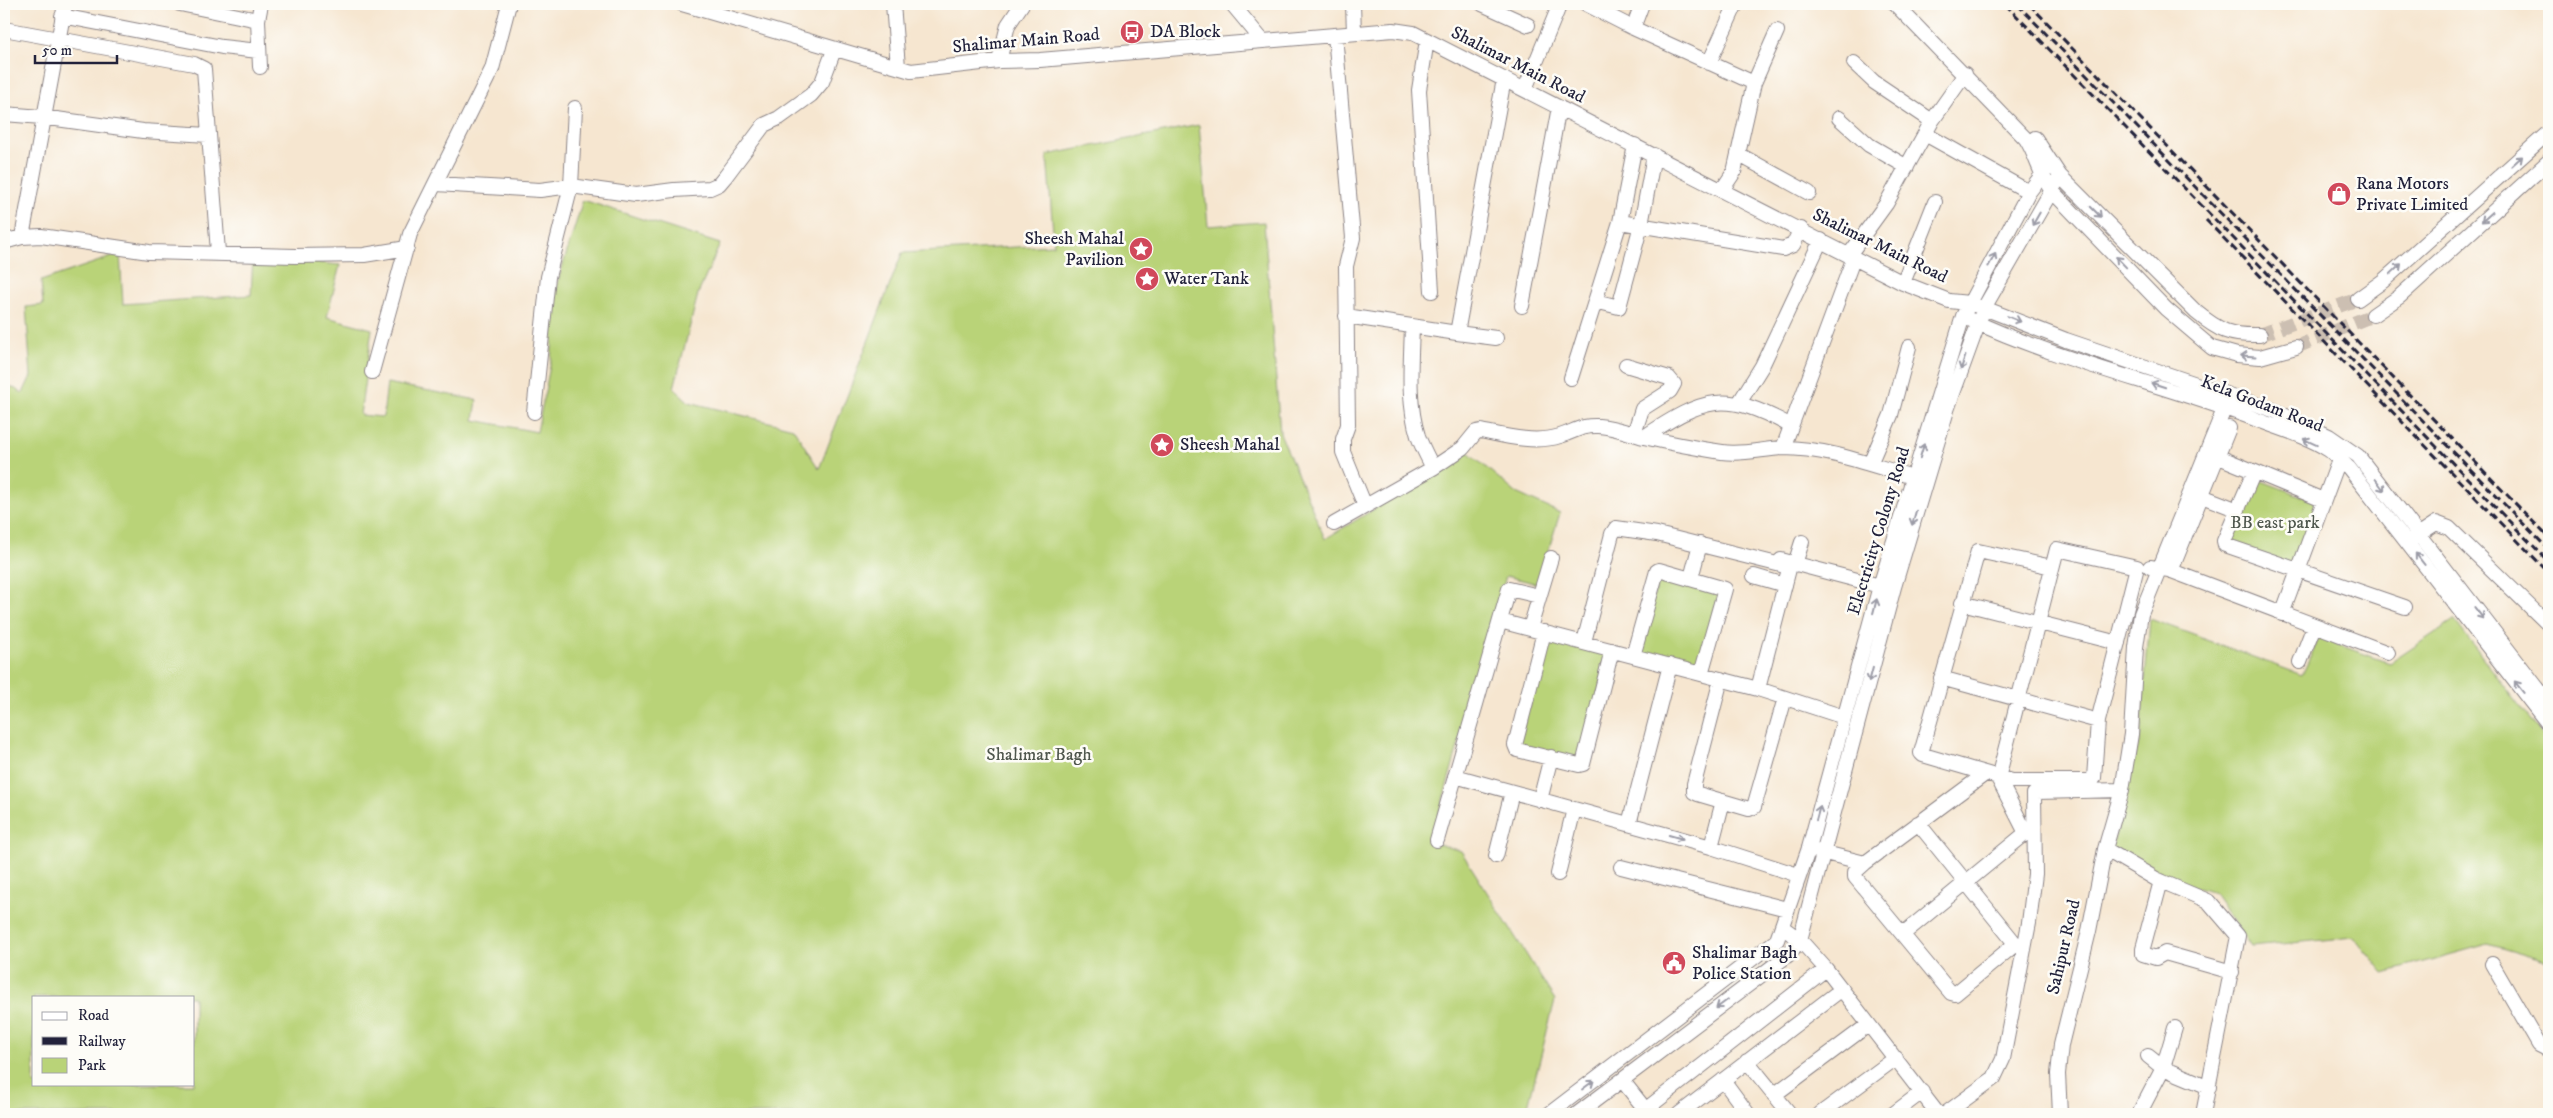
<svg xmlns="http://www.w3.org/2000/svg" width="2553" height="1118" font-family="'IM FELL DW Pica',serif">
	<rect width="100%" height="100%" fill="#fdfcf7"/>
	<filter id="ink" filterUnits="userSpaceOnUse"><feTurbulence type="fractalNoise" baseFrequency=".02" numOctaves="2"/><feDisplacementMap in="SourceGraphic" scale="10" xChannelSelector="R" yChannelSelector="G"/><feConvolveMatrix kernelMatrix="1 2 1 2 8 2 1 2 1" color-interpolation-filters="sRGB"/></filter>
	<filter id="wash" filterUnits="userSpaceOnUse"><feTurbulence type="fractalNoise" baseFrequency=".0096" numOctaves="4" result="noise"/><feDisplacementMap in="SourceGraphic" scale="20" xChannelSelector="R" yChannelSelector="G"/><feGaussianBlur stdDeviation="1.12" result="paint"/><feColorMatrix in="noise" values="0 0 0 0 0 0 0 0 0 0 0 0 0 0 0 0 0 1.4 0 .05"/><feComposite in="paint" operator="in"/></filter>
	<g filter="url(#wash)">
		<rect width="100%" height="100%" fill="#f6e6d0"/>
		<path fill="#b9d378" stroke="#6e7a5a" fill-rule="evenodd" d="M1199,125L1208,226L1264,222L1280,433L1325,539L1468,452L1516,493L1560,513L1538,584L1506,576L1431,842L1461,851L1555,1000L1527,1110L1522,1114H4V383L23,393L31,376L26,307L43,305L41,281L120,254L123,304L251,295L253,256L340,265L327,317L372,329L360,415L383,417L387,383L477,400L474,420L537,432L551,361L557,284L583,200L720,244L698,294L674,388L689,402L793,428L819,469L902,253L1054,245L1047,155ZM34,997H194V1084H34Z
			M2254,478L2320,503L2296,567L2230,542Z
			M1660,573L1720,590L1698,669L1638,652Z
			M2150,619L2302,675L2319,638L2390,663L2454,620L2549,744V962L2488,944L2384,973L2354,937L2251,947L2214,893L2162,877L2112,847L2140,739Z
			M1546,637L1609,653L1580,762L1518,746Z"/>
	</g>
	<g filter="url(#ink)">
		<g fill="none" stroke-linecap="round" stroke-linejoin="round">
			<path stroke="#ccbfb2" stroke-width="14" stroke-dasharray="14 7" stroke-linecap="butt" d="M2260,335L2358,299
				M2296,347L2373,315"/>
			<g stroke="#8c8486" stroke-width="16">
				<path id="minor" d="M180,4L258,20
					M682,4L911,71L999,61L1040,60L1393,30L1413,33L1903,283L1949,301L1969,303L1984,308L2066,340L2273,410L2329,436L2358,456L2549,703
					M893,4L898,67
					M1232,4L1262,40
					M1353,4L1354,33
					M1482,4L1528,25
					M1586,4L1633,28L1754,83
					M1895,4L2026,139C2038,158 2038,172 2052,191L2166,309L2212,348L2237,355L2260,357L2296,347
					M62,16L222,47L259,51
					M1633,28L1642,4
					M4,29L194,64L204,69L218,252
					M1335,35L1353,238L1346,266L1348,425L1343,439V452L1365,506
					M1427,40L1419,90L1432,291
					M999,61L1008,25L1022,4
					M1709,63L1736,4
					M260,67L258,20L261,4
					M1525,89L1560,4
					M4,114L42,117L143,131L208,135
					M1839,118L1869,145L1907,167
					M1932,121L1965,74
					M1925,134L2029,192
					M2035,138L2060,176L2196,312C2219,331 2230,336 2260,335
					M1738,154L1809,193
					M436,184L540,190L571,186L636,195L674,190L710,188L719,184L725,177L764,125L779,118L811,95L822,82L834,50
					M1722,190L1734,172L1754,83L1777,31
					M1620,222L1783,249L1793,245L1801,229
					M22,237L65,4
					M4,242L22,237L41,236L149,252L295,256L364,255L407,248
					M1849,255L1886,204L1932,121L1874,82L1854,63
					M1903,283L1935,202
					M2358,299L2383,281L2549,132
					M1595,301L1619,307L1641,225L1654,155
					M1522,306L1559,107
					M2373,315L2399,297L2549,161
					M1346,316L1457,333L1504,79
					M1971,320C2062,362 2162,384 2255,419C2279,428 2307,436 2329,450C2336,455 2342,462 2349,468L2549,725
					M1412,326C1411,363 1407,401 1418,436C1422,447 1428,458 1433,468
					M1457,333L1496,338
					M1626,365L1669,378L1674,384L1670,391L1642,409L1634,434
					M372,372L410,234L492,69L509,4
					M1571,378L1620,222L1635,145
					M1739,403L1762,366L1821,240
					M534,412L548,277L571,186L575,108
					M1644,437C1705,397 1725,390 1791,426
					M1783,448L1854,257
					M2219,457L2323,500
					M1870,464L1891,415L1909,347
					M2254,472L2224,541L2225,545L2405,607
					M2194,493L2238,510
					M1334,524L1433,468L1463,448L1476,432L1481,431C1505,436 1535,444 1560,436C1576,431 1581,425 1599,426C1614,427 1629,433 1644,437C1669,443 1696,448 1722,452C1743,455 1762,449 1783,448C1832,448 1877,468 1924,480
					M2412,539L2436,523L2449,528L2549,625
					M1781,560L1880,586
					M1795,564L1802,542
					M2150,567L2169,570L2388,653
					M2171,571L2229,428
					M1754,576L1785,585
					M1691,578L1700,544
					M1962,603L2118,643
					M2282,614L2339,460
					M1500,621L1758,689L1844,717
					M1530,628L1551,558
					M1544,632L1515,745L1517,750L1579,765L1583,764L1612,650
					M1584,642L1612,534L1616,528L1657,534L1785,566L1789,569L1758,689
					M1633,656L1657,571L1659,570L1725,589L1701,674
					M2300,662L2314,626
					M1941,678L2098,721
					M1721,679L1694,784V792L1698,794L1749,809L1754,807L1785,698
					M1455,776L1711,847L1798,875
					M1540,800L1551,757
					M1629,824L1670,665
					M1437,840L1509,589L1539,596
					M1711,847L1723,801
					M2105,849L2156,879L2208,901L2238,936L2203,1114
					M1817,851L1865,863L1985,774
					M1496,856L1512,792
					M1865,863L1855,872V877L1951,993L1955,994L2013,946L2014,942L1918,823
					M1621,867L1787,909
					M1558,874L1574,809
					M2161,881L2143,948V954L2156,958L2165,953L2232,972
					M1782,927L1800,940L1826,969L1938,1114
					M1903,934L2026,833L1998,778L2057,549L2137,567L2098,721L2094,778L2091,781H2012L1923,755L1921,753L1978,551L2052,567
					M2492,964L2539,1045L2549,1050
					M2148,1056L2163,1068L2209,1087
					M1747,1061L1790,1114
					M1622,1080L1649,1114
					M1723,1080L1748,1114
					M1774,1095L1868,1025
					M1645,1110L1826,969
					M1549,1114L1777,940L1809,848L1880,586L1963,316L2029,192L2051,163
					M1577,1114L1788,955L1800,940L1894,587L1948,407L1984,308L2060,176
					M1679,1114L1842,989
					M1820,1114L1896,1058
					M1893,1114L1922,1092
					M1945,1114L1994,1078L2003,1059L2029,923L2035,874L2034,794L2037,792L2122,790
					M2060,1114L2058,1074L2061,1045L2089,931L2105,849L2122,790L2131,734L2136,647L2141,614L2225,407
					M2139,1114L2163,1068L2175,1028"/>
			</g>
			<use href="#minor" stroke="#fff" stroke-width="14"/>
			<path stroke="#22223b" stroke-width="3" stroke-dasharray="8 4" stroke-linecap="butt" d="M2005,4L2549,562
				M2017,4L2549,550
				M2029,4L2549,538
				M2206,220L2549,573"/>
		</g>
		<defs><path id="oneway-shaft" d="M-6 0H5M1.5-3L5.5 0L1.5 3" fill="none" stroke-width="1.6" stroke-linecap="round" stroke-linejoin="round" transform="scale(1.25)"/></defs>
		<g stroke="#9c9ca7">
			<use href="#oneway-shaft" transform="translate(2517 161) rotate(-42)"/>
			<use href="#oneway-shaft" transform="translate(2096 212) rotate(45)"/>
			<use href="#oneway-shaft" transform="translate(2487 217) rotate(138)"/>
			<use href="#oneway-shaft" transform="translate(2036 219) rotate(120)"/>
			<use href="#oneway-shaft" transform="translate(1992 260) rotate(-61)"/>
			<use href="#oneway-shaft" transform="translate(2121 262) rotate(-134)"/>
			<use href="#oneway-shaft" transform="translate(2396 269) rotate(-43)"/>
			<use href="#oneway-shaft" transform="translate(2014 319) rotate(22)"/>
			<use href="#oneway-shaft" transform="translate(2248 356) rotate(-176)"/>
			<use href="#oneway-shaft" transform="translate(1963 363) rotate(109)"/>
			<use href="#oneway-shaft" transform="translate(2158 385) rotate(-162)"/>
			<use href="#oneway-shaft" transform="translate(2310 442) rotate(-155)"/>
			<use href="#oneway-shaft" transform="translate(1922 451) rotate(-73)"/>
			<use href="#oneway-shaft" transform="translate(2380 485) rotate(53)"/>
			<use href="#oneway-shaft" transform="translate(1914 518) rotate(106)"/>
			<use href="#oneway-shaft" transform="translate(2420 559) rotate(-128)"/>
			<use href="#oneway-shaft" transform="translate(1875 606) rotate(-75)"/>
			<use href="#oneway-shaft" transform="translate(2479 613) rotate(52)"/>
			<use href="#oneway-shaft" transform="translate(1871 675) rotate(105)"/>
			<use href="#oneway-shaft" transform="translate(2519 687) rotate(-128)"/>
			<use href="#oneway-shaft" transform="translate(1818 813) rotate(-75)"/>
			<use href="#oneway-shaft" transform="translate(1676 837) rotate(16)"/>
			<use href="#oneway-shaft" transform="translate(1722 1004) rotate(143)"/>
			<use href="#oneway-shaft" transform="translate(1588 1085) rotate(-37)"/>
		</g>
	</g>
	<defs>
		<g id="bus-disc" transform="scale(1.25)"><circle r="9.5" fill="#d1495b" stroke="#fdfcf7"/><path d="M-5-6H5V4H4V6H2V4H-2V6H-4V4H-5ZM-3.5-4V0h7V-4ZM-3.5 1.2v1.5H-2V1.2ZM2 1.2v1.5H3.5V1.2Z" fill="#fff"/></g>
		<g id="shop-disc" transform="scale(1.25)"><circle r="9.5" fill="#d1495b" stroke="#fdfcf7"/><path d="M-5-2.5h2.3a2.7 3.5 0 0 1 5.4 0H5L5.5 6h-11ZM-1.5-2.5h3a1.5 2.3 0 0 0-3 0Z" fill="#fff"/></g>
		<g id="sight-disc" transform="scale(1.25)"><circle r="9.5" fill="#d1495b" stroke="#fdfcf7"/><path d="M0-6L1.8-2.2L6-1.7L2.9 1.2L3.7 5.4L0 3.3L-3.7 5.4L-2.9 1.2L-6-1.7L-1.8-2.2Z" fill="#fff"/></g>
		<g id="civic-disc" transform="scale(1.25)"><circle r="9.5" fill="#d1495b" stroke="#fdfcf7"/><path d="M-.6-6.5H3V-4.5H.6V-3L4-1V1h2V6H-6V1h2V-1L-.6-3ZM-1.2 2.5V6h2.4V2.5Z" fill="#fff"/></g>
	</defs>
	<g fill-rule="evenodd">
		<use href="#bus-disc" x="1132" y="32"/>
		<use href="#shop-disc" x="2339" y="194"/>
		<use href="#sight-disc" x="1141" y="249"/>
		<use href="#sight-disc" x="1147" y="279"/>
		<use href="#sight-disc" x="1162" y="445"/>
		<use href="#civic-disc" x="1674" y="963"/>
	</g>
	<g text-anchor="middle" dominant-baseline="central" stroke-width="5" stroke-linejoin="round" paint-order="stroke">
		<g font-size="18" fill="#22223b" stroke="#fdfcf7" text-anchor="start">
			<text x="1150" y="32">DA Block</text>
			<text x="2356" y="184">Rana Motors<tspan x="2356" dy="21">Private Limited</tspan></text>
			<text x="1124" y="239" text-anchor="end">Sheesh Mahal<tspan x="1124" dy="21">Pavilion</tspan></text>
			<text x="1164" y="279">Water Tank</text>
			<text x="1180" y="445">Sheesh Mahal</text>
			<text x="1692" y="953">Shalimar Bagh<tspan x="1692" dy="21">Police Station</tspan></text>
		</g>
		<g font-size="18" fill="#22223b" stroke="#fdfcf7">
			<text transform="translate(1026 41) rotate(-5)">Shalimar Main Road</text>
			<text transform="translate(1518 65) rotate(27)">Shalimar Main Road</text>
			<text transform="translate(1880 246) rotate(26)">Shalimar Main Road</text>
			<text transform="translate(2262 404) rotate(21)">Kela Godam Road</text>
			<text transform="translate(1879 531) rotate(-73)">Electricity Colony Road</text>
			<text transform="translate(2064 947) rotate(-77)">Sahipur Road</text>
		</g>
		<g font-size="18" fill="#4f574d" stroke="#fdfcf7">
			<text x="2275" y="523">BB east park</text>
			<text x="1039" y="755">Shalimar Bagh</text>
		</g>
	</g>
	<rect width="2553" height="1118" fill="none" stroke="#fdfcf7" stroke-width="20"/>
	<rect x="32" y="996" width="162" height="90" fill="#fdfcf7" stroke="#a5a5ac"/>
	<rect x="42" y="1012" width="25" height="8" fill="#ffffff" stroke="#a5a5ac"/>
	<text x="78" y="1020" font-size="15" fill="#22223b">Road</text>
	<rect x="42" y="1037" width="25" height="8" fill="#22223b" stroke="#a5a5ac"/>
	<text x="78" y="1046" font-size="15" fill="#22223b">Railway</text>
	<rect x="42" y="1058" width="25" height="15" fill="#b9d378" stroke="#a5a5ac"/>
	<text x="78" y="1070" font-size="15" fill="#22223b">Park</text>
	<path d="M35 55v8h82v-8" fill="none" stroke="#22223b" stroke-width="2.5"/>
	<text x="42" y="55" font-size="15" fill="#22223b" stroke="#fdfcf7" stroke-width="4" paint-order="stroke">50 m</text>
</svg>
